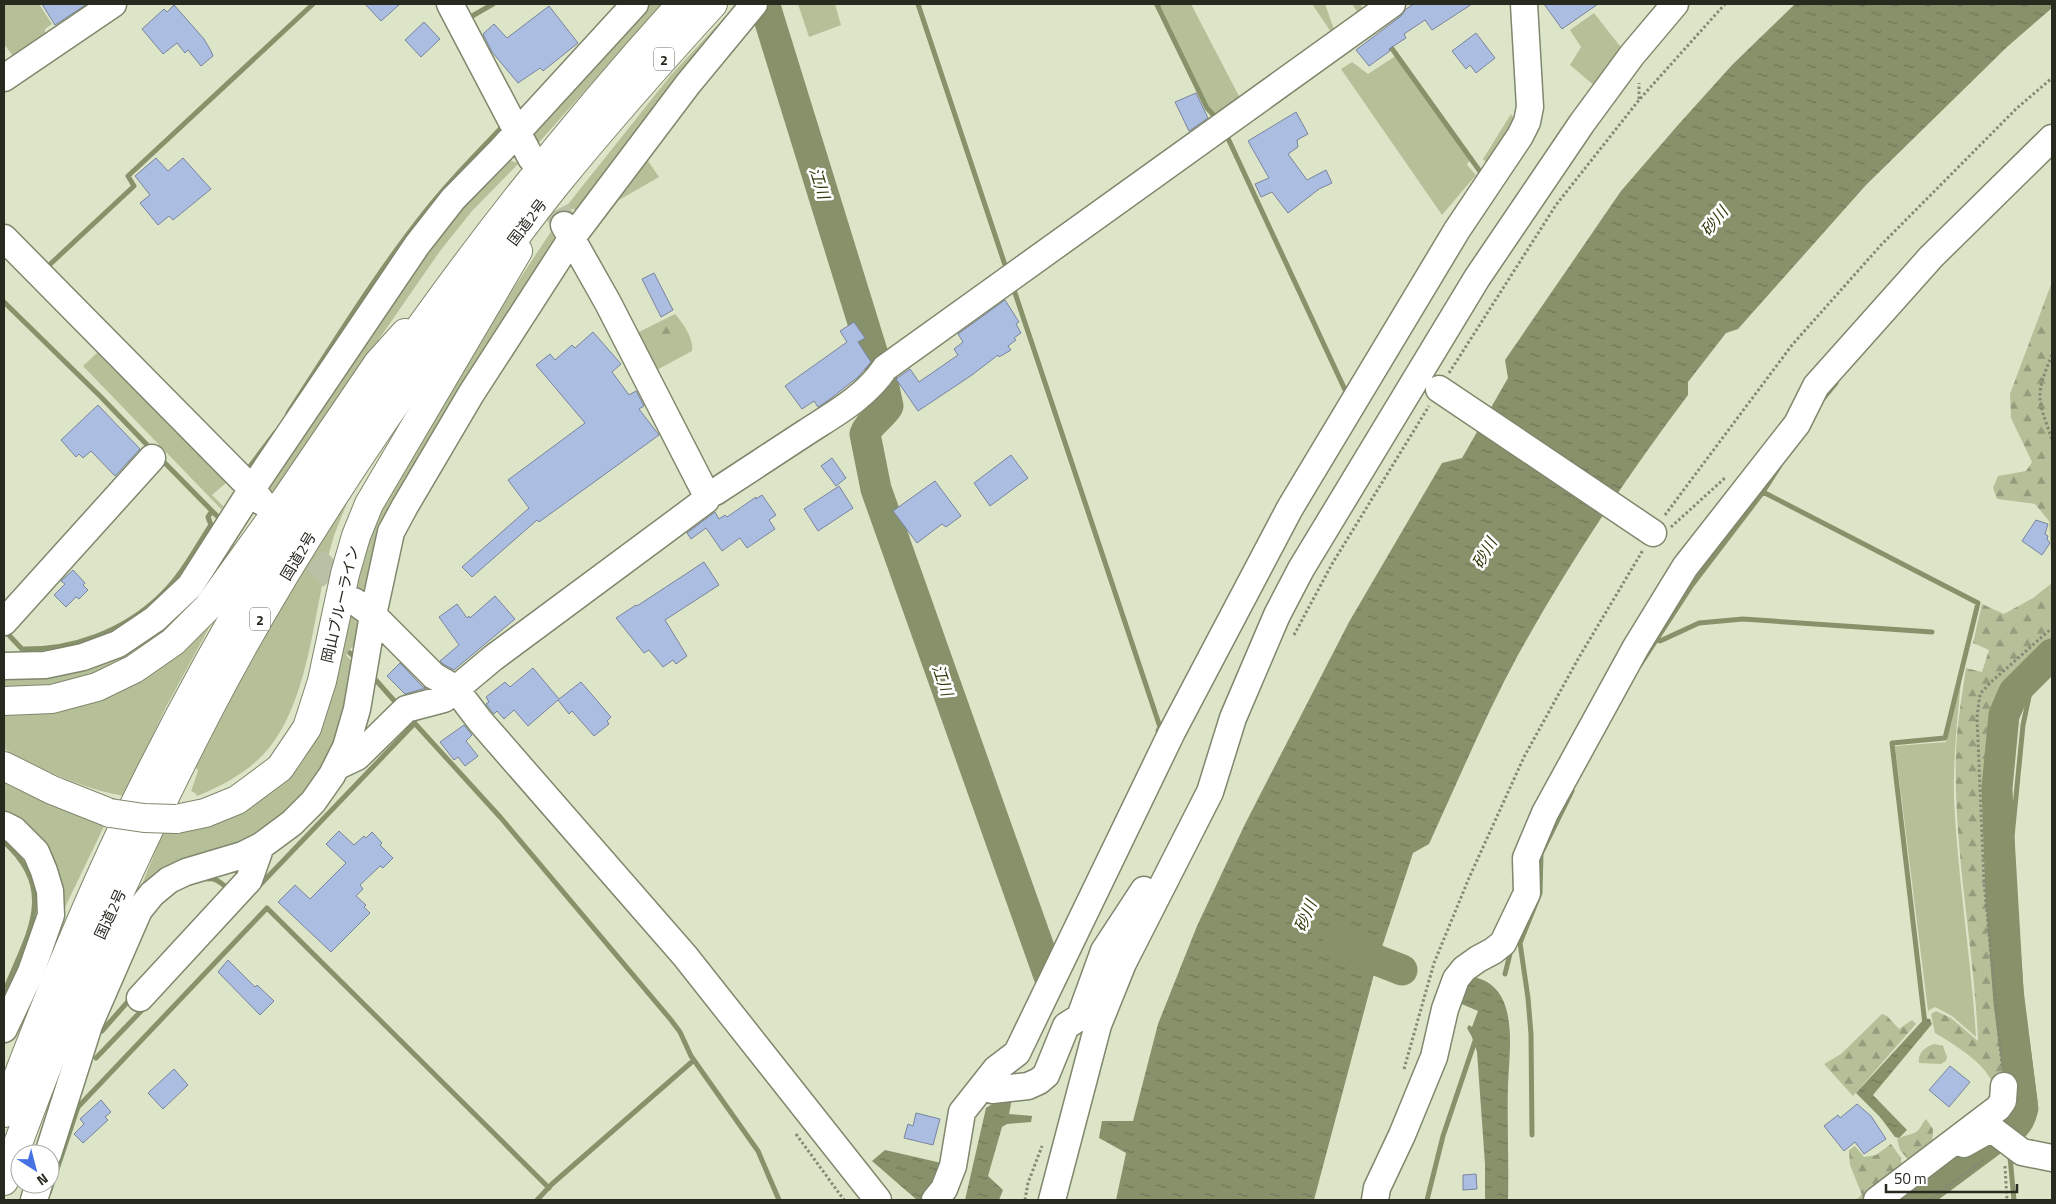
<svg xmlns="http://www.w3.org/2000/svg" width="2056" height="1204" font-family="'Titillium Web','Noto Sans JP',sans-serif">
	<defs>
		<pattern id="forest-firs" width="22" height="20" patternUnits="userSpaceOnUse" patternTransform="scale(1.25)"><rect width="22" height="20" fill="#b5c099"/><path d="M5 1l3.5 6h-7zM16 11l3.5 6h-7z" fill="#939c7c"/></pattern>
		<pattern id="water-ripples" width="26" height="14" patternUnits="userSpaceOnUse" patternTransform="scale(1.25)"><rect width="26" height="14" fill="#87926b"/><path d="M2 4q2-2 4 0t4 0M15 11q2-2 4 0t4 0" fill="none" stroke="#6e7757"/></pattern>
	</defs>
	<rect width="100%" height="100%" fill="#dde5c8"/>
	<path fill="#b5c099" d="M4,4H39L52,24L45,29V33L49,39L18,63L4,44Z
		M646,4H662L534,148L529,130Z
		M737,4H746L579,210L565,208L671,75Z
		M798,4H835L841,25L809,37Z
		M1162,4H1191L1241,100L1333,35L1312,4H1325L1336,35L1360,16L1352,4H1360L1364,10L1363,17L1220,119L1211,111L1159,6Z
		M1594,13L1623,50L1596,87L1570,65L1581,47L1570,30Z
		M1397,55L1470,159L1467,165L1476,175L1442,215L1341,69L1352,62L1368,74Z
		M1511,114L1520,126L1493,170L1483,159Z
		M644,155L659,177L619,200L584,245V239Z
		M511,161L519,163L472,211L440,251L273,492L269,500L264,493L436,232L503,162Z
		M554,227L558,242L369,588L353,593L355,576L384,499L488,327Z
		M675,314C683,323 694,339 692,351L651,373L633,335Z
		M99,351L232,480L237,495L226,483L212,495L224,507L221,509L83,366Z
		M348,500C343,515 335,530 331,546C314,608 310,698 269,748C250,771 224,785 197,796L195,793L191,791L198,771L194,764L300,573Z
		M231,540L237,547L212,583L158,639L92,678L58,687L4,691V671L100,659Z
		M244,571L210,626L166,707L124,796C81,789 42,769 4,749V710L71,703Z
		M345,613L363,624L358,653L352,647L346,655L356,666L337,752L285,821L134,904L164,830L273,789Z
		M1961,682C1957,722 1953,761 1954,800C1958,880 1971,958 1976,1037L1952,1016L1935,1007L1928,1011L1895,746L1946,742Z
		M4,778L106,822L58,922L4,816Z"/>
	<path fill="url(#forest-firs)" d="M2052,282V572L2049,521L2035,504L1997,499L1993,488L1998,476L2026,471L2032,462L2011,418L2010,394Z
		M672,322H678L682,328C678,337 667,343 657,339L658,332Z
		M2052,583V648L2009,690L1997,715L1992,789L1997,906L2008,1025L2018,1103L2015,1113L2005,1123L2002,1120C1998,1107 1997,1090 1990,1078C1980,1060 1952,1043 1935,1033L1931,1014L1936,1011L1951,1018L1978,1041C1974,945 1953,849 1956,752C1957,724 1962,696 1966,668L1982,672L1989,650L1973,643L1982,604L2004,614L2033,598Z
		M1882,1014L1887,1016L1899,1029L1912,1020L1916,1024L1853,1096L1824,1064L1841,1054Z
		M1935,1044L1943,1046L1947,1057L1946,1061L1941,1064L1919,1063C1917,1053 1926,1046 1935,1044Z
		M1926,1119L1933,1129L1932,1147L1912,1164L1900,1150L1897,1139C1904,1135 1911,1135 1916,1132C1921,1129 1922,1123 1926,1119Z
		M1983,1140L1901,1200H1887L1906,1186Z
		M1891,1144L1901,1158L1902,1172L1870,1200H1855L1862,1195L1850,1165L1849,1150L1855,1146L1864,1157L1876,1155Z"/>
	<path fill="url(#water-ripples)" d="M1795,4H2052V8L2007,47L1866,185L1738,329L1726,333L1688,382V395C1625,479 1569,563 1518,655C1485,716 1458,781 1429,844L1413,853L1378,959L1314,1200H1116L1126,1153L1099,1138L1102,1121H1133L1158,1024L1197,926L1245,824L1349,622L1442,463L1462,458L1508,378L1505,360L1621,191L1678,125L1732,65Z
		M1468,977C1487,977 1501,990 1506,1008C1513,1032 1509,1060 1508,1085C1507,1123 1509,1162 1508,1200H1485V1164L1477,1052L1472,1037L1467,1028L1469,1025L1472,1027L1478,1011L1457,1002Z
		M1925,1018L1930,1019L1932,1024L1873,1095L1907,1130L1899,1138L1895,1137L1880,1117L1856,1093Z
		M1003,1097L1012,1098L1009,1114L1032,1116L1031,1122L1007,1124L1002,1127L988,1176L1003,1190L999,1200H965L986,1108Z
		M885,1150L946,1164L926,1200H917L872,1161Z"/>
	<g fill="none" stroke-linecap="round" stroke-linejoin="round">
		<path stroke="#87926b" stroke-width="5" d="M918,4L1007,271
			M1159,4L1157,5L1207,108L1218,120
			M467,19L493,4
			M1388,43L1484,177
			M1226,134L1346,392
			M45,269L134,186L128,176L313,4
			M1013,287L1160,727L1158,731
			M4,302L101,397L152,450
			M1823,399L1836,383
			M288,413C332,346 375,275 425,212C449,181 477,153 504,125
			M160,458L217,516
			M248,469L275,433
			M1763,492L1779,467
			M4,630L22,649C72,650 122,632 159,597C181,577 195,549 211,525L208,517L212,511
			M1657,639L1660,641L1699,623L1743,619L1932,632
			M350,653L357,660
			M1640,665L1692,585L1763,492L1978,603L1945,738L1892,743L1925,1024
			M374,678L398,705
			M409,717L501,818L671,1020L680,1032L691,1056L758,1151L779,1200
			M4,842C60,892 26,936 4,993
			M208,879C216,877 223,885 230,890
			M258,887L415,723
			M1505,974L1511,950
			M98,1032L102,1031L131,998
			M96,1058L146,1006
			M1532,1135L1531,1034L1528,998L1520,943L1540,893L1541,854L1572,791
			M2018,1140C2029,1131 2033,1123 2036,1109L2021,990L2012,837L2023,725L2030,692L2052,670
			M2010,1157L2014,1200
			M49,1193L78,1107L267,908L549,1188
			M537,1200L552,1184L694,1060
			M1427,1200L1443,1136L1476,1038"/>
		<path stroke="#87926b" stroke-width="31" d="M766,9L874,358
			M883,383L888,406C882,416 868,424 865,434L876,489L1049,976L1052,978
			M1338,945L1402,970
			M1912,1200L2013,1125L2021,1114L2022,1102L2009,1003L2001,896L1997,788L2004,715L2014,692L2052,654"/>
	</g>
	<path fill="#acbde2" stroke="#79849d" d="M42,4H87L55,25Z
		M365,4H400L381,21Z
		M1414,4H1472L1432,30L1425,20L1404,34L1406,38L1389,49L1390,51L1369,66L1356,50L1401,16L1406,9Z
		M1544,4H1598L1562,29Z
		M174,5L204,39L211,51L213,56L201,66L188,50L185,53L177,43L163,54L142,29L164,9L167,12Z
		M549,6L578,43L543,71L540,68L518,83L492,52L483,34L494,24L507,38Z
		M424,22L440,39L421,57L405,40Z
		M1476,33L1495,58L1476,73L1470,65L1466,69L1452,51Z
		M1196,93L1208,118L1189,131L1175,102Z
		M1296,112L1308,134L1297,140L1298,147L1288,154L1307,180L1326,170L1332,183L1319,189L1288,213L1272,192L1261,197L1255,184L1269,178L1248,141Z
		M156,158L168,171L183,158L211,189L173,220L169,216L158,225L140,203L150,195L135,176Z
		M654,273L673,310L661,317L642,279Z
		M1005,300L1019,322L1016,324L1021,333L1014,338L1016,340L1008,346L1011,350L999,357L998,355L972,375L918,411L896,379L910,369L919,382L958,355L954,349L963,342L958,334Z
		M854,322L865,338L858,342L871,362L858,377L830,399L818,407L814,401L802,409L785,386L847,342L840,331Z
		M593,332L621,364L612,372L629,395L636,391L644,406L639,409L659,435L539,522L537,520L472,577L462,567L529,508L508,480L585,423L536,365L550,354L555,360L572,345L575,348Z
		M98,405L140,449L115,476L91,451L83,458L79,454L76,457L61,440Z
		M1011,455L1028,478L990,506L974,483Z
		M832,458L846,478L836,486L821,466Z
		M935,481L961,516L946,527L942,524L917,543L893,511Z
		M839,486L853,508L818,531L804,509Z
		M762,495L776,515L769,520L775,529L747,548L740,538L722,551L706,528L691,539L687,533L715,512L719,519L725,515L727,517L756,497V499Z
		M2036,520L2048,524L2045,534L2048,536L2047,539L2050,543L2042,555L2022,541Z
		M704,562L719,585L665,620L687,656L676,664L673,660L663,667L649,650L644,653L616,618L636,605L637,606Z
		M73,570L85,583L83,585L88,590L79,599L76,597L66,607L54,595L65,584L61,581Z
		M495,596L515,619L454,670L443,664L440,661L459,645L439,617L457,604L467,618L469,616L470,618Z
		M400,663L423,687L426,688L405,694L387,676Z
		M533,668L559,699L581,682L611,717L607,721L609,724L594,736L572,711L569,714L558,700L528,726L514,710L504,719L497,711L494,714L486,704L489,702L486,697L505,682L510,687Z
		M464,725L472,735L466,741L478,756L465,766L458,757L454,760L440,742Z
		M339,831L354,845L364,836L366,838L372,832L382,843L380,845L393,858L383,868L380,866L360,885L363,889L356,896L366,905L364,907L370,913L331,952L278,902L295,885L310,899L346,863L326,844Z
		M228,960L255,987L257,985L274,1001L260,1015L218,972Z
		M1950,1066L1970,1082L1949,1107L1929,1090Z
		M174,1069L188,1085L163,1109L148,1093Z
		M101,1100L111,1112L105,1117L108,1120L83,1143L74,1134L84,1124L80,1119Z
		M1857,1104L1871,1116L1886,1139L1864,1154L1855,1142L1844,1151L1824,1126L1838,1115L1840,1118Z
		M916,1113L940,1119L933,1145L904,1138L908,1124L913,1126Z
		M1476,1174L1477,1189L1463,1190V1175Z"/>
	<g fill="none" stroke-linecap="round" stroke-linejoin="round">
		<path stroke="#b9c0a6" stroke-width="26" stroke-dasharray="26 13" stroke-linecap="butt" d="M539,175L562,220
			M289,530L354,601"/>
		<g stroke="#7f876c" stroke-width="29">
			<path id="minor" d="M450,4L531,158
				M4,78L113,4
				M4,238L252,489L262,502
				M1439,389L1653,533
				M706,494L715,492C745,472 775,453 805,433C834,414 866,397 885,368L1392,4
				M354,601L373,615L434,676L455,688L480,721L685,956L878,1200
				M4,622L152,458
				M4,666L45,665L83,657L118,644L155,619L190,586L252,489L417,245L453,199L501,150L635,4
				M336,767L357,757L406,709L444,699L493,658L706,500V494L608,303L564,225
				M4,825L14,830L36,852L44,871L50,891L51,915L31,972L4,1029
				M140,998L249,880L261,846
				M985,1084L992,1090L1028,1086L1039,1081L1046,1075L1066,1026L1080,1017L1104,951L1144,890
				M1964,1144L1987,1131L1993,1130L2022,1152L2052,1158
				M48,1154L89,1025L139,910L152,894L169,880L186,872L243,855L261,846L292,823L313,802L332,775L346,747L357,709L373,615L391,532L405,506L471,394L571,239L688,84L754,4
				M34,1200L39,1184
				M935,1200L944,1189L953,1166L962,1112L996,1069L1017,1053L1172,732L1290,508L1457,230L1520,136L1527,122L1530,107L1524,4
				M1052,1200L1098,1025L1123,963L1210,792L1233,718L1277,615L1301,569L1477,278L1582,123L1632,55L1675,4
				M1375,1200L1377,1188L1402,1135L1434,1057L1445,1009L1456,979L1464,969L1478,959L1493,951L1503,943L1527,893L1526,858L1545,813L1636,647L1685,567L1797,424L1816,386L1931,257L2052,138
				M1877,1200L1998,1108L2003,1101L2004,1086"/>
		</g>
		<g stroke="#7f876c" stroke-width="30">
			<path id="major" d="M4,701L52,699L97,687L134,669L173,642L208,607L285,500L378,363L405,333
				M4,766L52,790L110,813
				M176,819L205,813L237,800L280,768L307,728L322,681L345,574L356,536L369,504L518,251"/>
		</g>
		<g stroke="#7f876c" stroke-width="30">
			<path id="highway" d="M4,1113C40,1017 79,921 123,828C267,528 458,250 681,4
				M4,1181C34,1100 64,1020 98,941C131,865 168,789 206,715C273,585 356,457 442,338C479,286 517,233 558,182C608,121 660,62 713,4"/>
		</g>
		<path stroke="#838975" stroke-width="3" stroke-dasharray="2.5 2.5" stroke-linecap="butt" d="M1639,99V83
			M2052,355C2035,395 2037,398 2052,439
			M1449,373L1556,205L1639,100L1725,4
			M1665,515L1792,345L1881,245L2017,108L2052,78
			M1671,527L1726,477
			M1294,635L1332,564L1429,406
			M2002,1066L1984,883L1977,717L1980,694L1991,682L2052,628
			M1404,1069L1434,963L1469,878L1524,757L1578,659L1643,550
			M796,1134L844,1200
			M2005,1166L2007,1200
			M1025,1200L1028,1183L1042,1146
			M1929,1200L1987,1158"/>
		<use href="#minor" stroke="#fff" stroke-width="26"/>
		<use href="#major" stroke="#fff" stroke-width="28"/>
		<use href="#highway" stroke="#fff" stroke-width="28"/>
		<g stroke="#7f876c" stroke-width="30" stroke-linecap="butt">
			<path id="major-bridge" d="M110,813L144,818L176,819"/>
		</g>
		<use href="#major-bridge" stroke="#fff" stroke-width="28"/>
	</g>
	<g text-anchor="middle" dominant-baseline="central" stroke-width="5" stroke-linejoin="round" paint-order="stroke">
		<g fill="#fff" stroke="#686a62" stroke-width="1">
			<rect x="654" y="47.5" width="20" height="23" rx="4"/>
			<rect x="250" y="607.5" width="20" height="23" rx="4"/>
		</g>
		<g font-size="14" font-weight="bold" fill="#272a1f">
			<text x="664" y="59">2</text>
			<text x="260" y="619">2</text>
		</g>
		<g font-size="15" fill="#272a1f" stroke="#fff">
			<text transform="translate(527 222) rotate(-53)">国道2号</text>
			<text transform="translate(298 556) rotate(-59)">国道2号</text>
			<text transform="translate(340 604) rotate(-77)">岡山ブルーライン</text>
			<text transform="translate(110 914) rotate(-65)">国道2号</text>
		</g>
		<g font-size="16" font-style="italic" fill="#303a0b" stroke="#fff">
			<text transform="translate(820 183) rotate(73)">江川</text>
			<text transform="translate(1714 221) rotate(-51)">砂川</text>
			<text transform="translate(1484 553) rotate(-60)">砂川</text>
			<text transform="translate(943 680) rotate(71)">江川</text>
			<text transform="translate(1305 916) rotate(-67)">砂川</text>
		</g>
	</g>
	<rect width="2056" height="1204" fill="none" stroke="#272a1f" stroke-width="10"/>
	<g transform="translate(35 1169) rotate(144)"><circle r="24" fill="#ffffff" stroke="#a9aaa5"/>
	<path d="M0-4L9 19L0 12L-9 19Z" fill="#4672e4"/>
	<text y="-8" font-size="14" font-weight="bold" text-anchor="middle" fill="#272a1f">N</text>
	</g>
	<path d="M1886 1184v8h131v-8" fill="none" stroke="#272a1f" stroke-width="2.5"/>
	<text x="1894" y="1184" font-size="15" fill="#272a1f" stroke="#ffffff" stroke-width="4" paint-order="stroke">50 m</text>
</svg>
